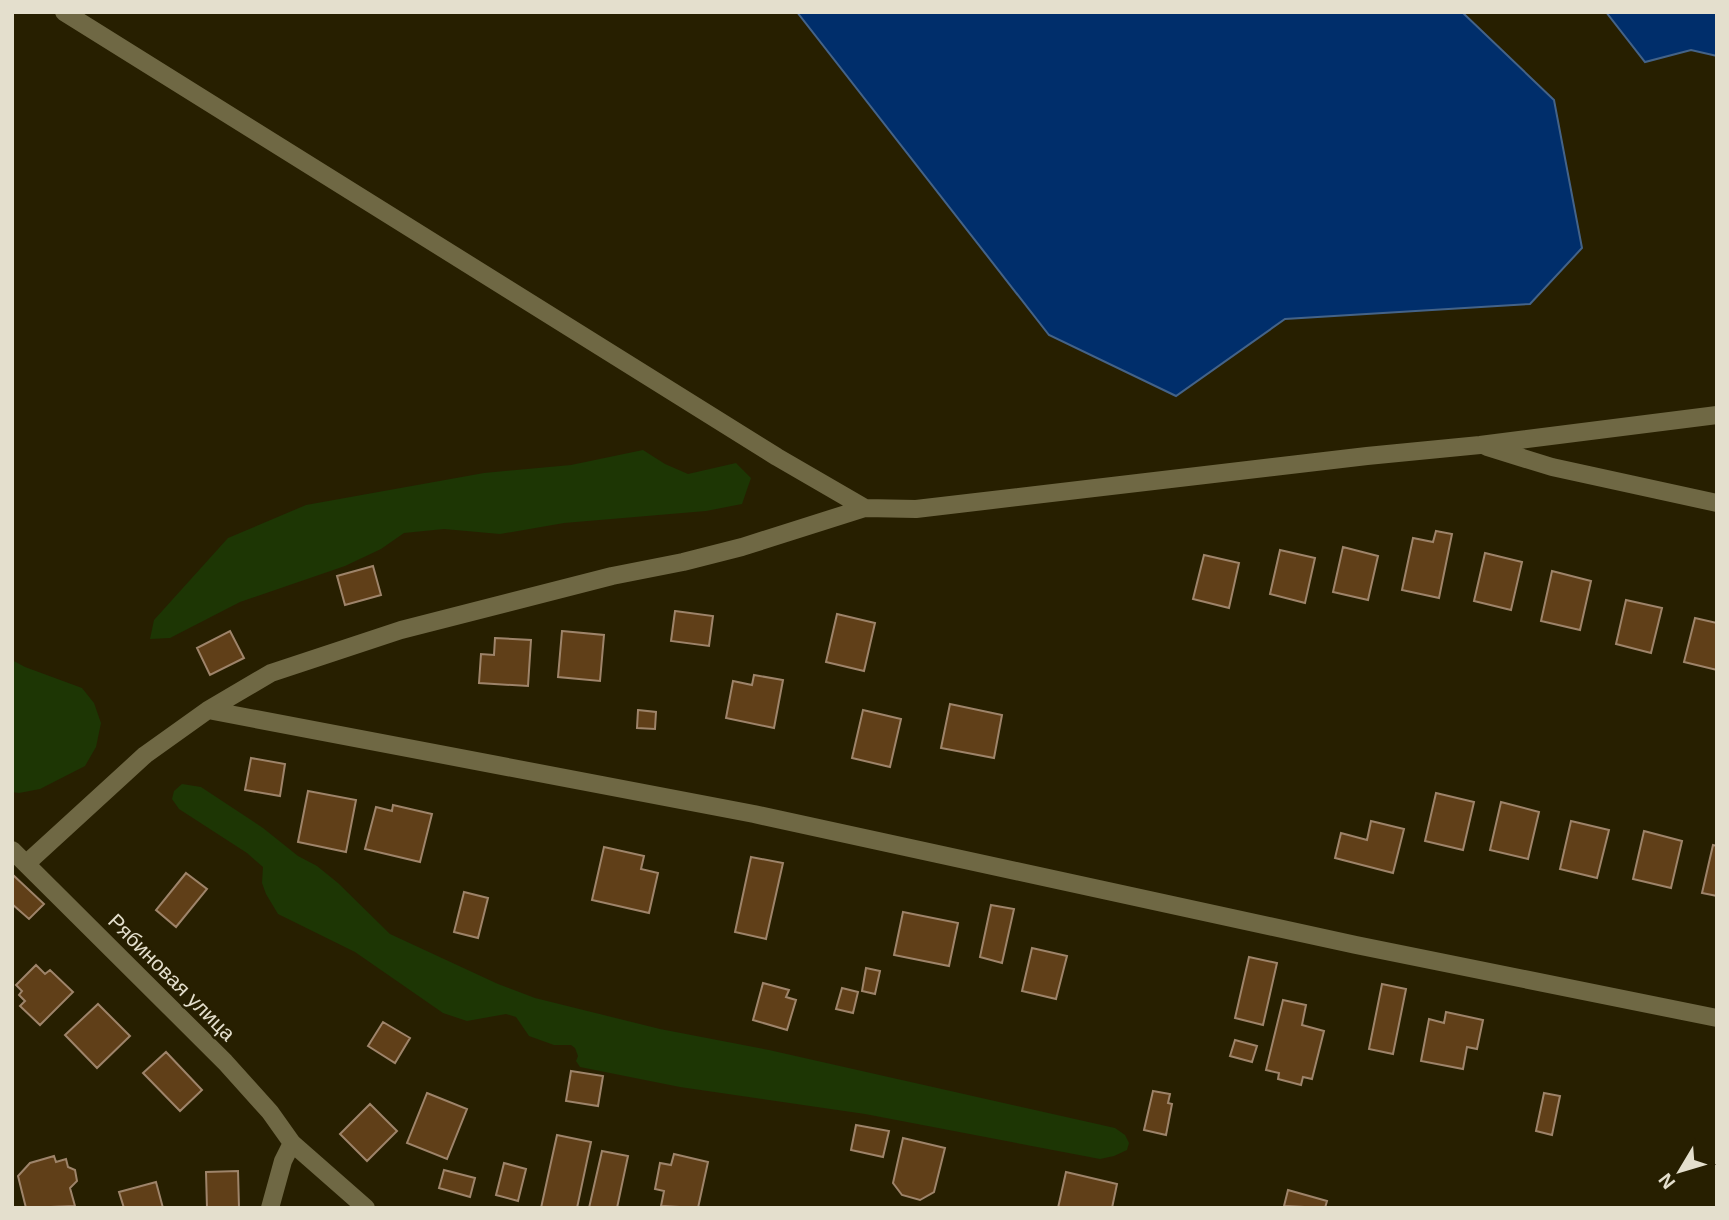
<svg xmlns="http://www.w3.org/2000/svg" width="1729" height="1220" font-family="Helvetica,sans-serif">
	<rect width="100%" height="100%" fill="#271f00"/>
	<path fill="#1d3604" d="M643,450L665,464L688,474L736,463L751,478L742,504L706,511L564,523L500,534L444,529L404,533L381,549L345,566L240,602L170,638L150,639L154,620L228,538L306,505L484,473L571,465Z
		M12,660L25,667L82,688L94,703L101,723L96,747L85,766L40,789L19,793L12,792Z
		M182,784L201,787L263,828L298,856L317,866L338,883L390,934L498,984L535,998L660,1029L769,1050L1115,1128L1125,1135L1129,1143L1127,1150L1114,1156L1100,1159L865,1114L680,1087L580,1067L576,1061L578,1056L575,1048L571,1045H554L529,1036L516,1017L506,1014L467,1021L443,1013L355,952L278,914L266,894L262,883L263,867L247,853L179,809L172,799L174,791Z"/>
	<path fill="#002e6b" stroke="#446388" stroke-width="2" d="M797,12H1462L1554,100L1582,248L1530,304L1285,319L1176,396L1049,335Z
		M1606,12H1717V56L1691,50L1645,62Z"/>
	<path fill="#603f18" stroke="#9e846a" stroke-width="2" d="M1436,531L1452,534L1439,598L1402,590L1413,538L1433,542Z
		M1343,547L1378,556L1368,600L1333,592Z
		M1280,550L1315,558L1305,603L1270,594Z
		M1485,553L1522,562L1511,610L1474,601Z
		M1204,555L1239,563L1229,608L1193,599Z
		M373,566L381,595L345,605L337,576Z
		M1552,571L1591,581L1580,630L1541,621Z
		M1626,600L1662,608L1651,653L1616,644Z
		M675,611L713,616L709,646L671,641Z
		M837,614L875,623L864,671L826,662Z
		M1695,618L1717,623V670L1684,662Z
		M230,631L244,658L210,675L197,648Z
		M562,631L604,635L600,681L558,677Z
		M495,638L531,640L528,686L479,683L481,654L494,655Z
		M754,675L783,680L774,728L726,718L733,681L752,685Z
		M950,704L1002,715L994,758L941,748Z
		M638,710L656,712L655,729L637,728Z
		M863,710L901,719L890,767L852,758Z
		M251,758L285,764L280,796L245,790Z
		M308,791L356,800L346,852L298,842Z
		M1436,793L1474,802L1463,850L1425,841Z
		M1501,802L1539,812L1528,859L1490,850Z
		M393,805L432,814L420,862L365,849L376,807L392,811Z
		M1371,821L1404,829L1393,873L1335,858L1341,833L1367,840Z
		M1571,821L1609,830L1597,878L1560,869Z
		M1644,831L1682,841L1671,888L1633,879Z
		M1713,845L1717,846V896L1702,893Z
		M604,847L644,856L641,869L658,873L649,913L592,900Z
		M751,857L783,863L766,939L735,932Z
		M186,873L207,889L176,927L156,910Z
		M12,874L44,904L29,919L12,904Z
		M464,892L488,898L478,938L454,932Z
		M991,905L1014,909L1002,963L980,957Z
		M903,912L958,923L949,966L894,955Z
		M1032,948L1067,956L1056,999L1022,991Z
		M1249,957L1277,963L1263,1025L1235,1018Z
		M36,965L45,974L50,970L73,992L40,1025L20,1006L25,1001L19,995L22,991L16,985Z
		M866,968L880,971L875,994L862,991Z
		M763,983L789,990L786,997L796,1000L787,1030L753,1020Z
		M1382,984L1406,989L1393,1054L1369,1049Z
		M842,988L858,992L853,1013L836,1009Z
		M1283,1000L1306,1005L1302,1025L1324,1031L1312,1079L1303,1077L1301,1085L1278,1079L1279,1073L1266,1070Z
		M98,1004L130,1036L97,1068L65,1035Z
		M1446,1012L1483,1020L1477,1049L1467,1047L1463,1069L1421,1061L1429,1019L1444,1023Z
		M383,1022L410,1038L395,1063L368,1046Z
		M1235,1040L1257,1046L1252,1062L1230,1056Z
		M166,1052L202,1090L180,1111L143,1073Z
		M571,1071L603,1076L598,1106L566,1101Z
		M1153,1091L1170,1094L1168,1103L1172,1104L1166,1135L1144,1130Z
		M427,1093L467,1109L447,1159L407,1143Z
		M1544,1093L1560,1096L1552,1135L1536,1131Z
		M370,1104L397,1131L367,1161L340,1134Z
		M856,1125L889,1131L883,1157L851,1150Z
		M557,1135L591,1142L577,1208H541Z
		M903,1138L945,1148L934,1192L920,1200L902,1195L893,1183Z
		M602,1151L628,1156L617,1208H589Z
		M674,1154L708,1162L698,1208L661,1206L664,1191L655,1189L660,1163L671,1165Z
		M54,1156L56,1162L66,1159L68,1167L75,1170L77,1181L70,1188L75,1206L26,1208L18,1176L30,1163Z
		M504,1163L526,1169L518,1201L496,1195Z
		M444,1170L475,1178L470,1197L439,1188Z
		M238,1171L239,1208H207L206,1172Z
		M1066,1172L1117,1184L1112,1208H1058Z
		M156,1182L163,1208H124L119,1192Z
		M1288,1190L1327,1201L1325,1208L1284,1206Z"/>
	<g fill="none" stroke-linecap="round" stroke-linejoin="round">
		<path stroke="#6f6844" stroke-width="18" d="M64,12L777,457L865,508L916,509L1367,456L1480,445L1717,415
			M1487,447L1552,467L1717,503
			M208,710L754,814L1356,945L1717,1018
			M12,850L225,1062L270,1112L292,1143
			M27,863L145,755L208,710L271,673L401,630L612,576L683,562L742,547L865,508
			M270,1208L283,1161L292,1143L366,1208"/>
	</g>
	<g text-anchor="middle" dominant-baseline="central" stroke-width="5" stroke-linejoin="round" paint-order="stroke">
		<g font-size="21" fill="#e4dfcd" stroke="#271f00">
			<text transform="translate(172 977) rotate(45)">Рябиновая улица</text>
		</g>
	</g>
	<rect width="1729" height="1220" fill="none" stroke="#e4dfcd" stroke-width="28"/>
	<g transform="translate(1680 1171) rotate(232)" stroke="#271f00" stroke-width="5" paint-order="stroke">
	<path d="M0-5L12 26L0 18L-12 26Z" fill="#e4dfcd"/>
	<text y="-10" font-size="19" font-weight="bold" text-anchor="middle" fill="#e4dfcd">N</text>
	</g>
</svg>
